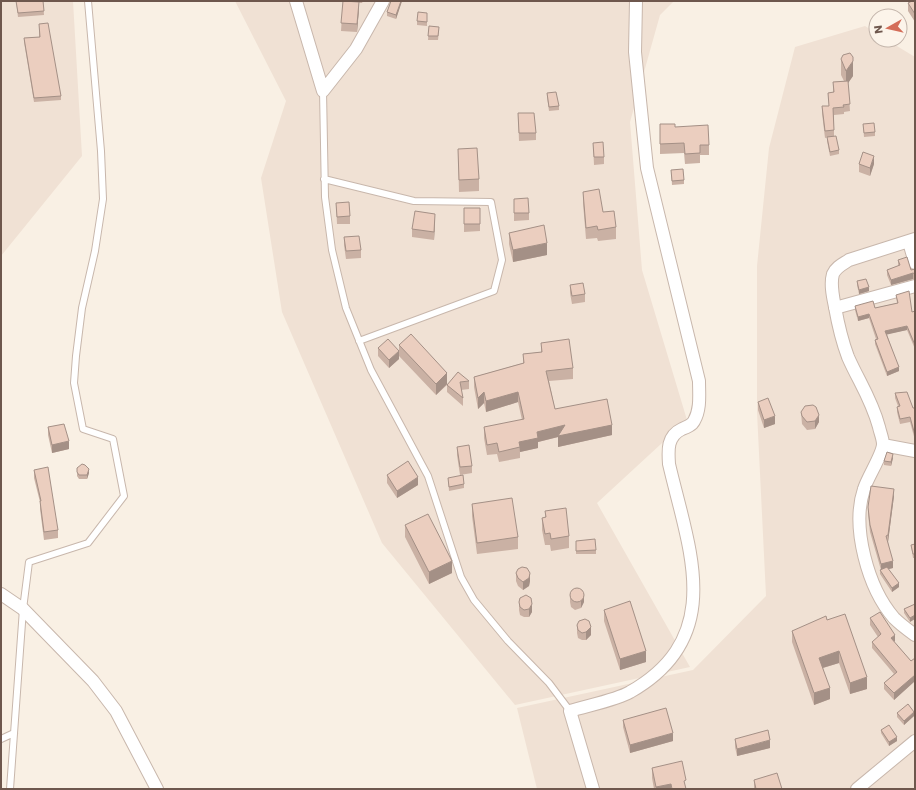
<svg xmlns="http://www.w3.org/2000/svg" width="916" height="790" font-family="Poppins,sans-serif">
	<rect width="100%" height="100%" fill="#f9f0e4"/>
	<path fill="#f0e1d4" d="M1,1H73L82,156L1,256Z
		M235,1H674L660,15L630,122L642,270L687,420L597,503L690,667L515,705L382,543L282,312L261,178L286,101Z
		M865,26L876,33V40H887L915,57V789H537L517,708L693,670L766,596L757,412V266L769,148L795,47Z"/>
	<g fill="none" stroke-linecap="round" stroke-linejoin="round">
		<g stroke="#c8b7ac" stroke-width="8">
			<path id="lane" d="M323,91L325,197L332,250L346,308L371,370L428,476L461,577L474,600L508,641L549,683L570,711
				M324,179L414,201L491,202L502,260L494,291L359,341
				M1,739L14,733
				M10,789L23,609L29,562L88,543L124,496L113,439L83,429L74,383L76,356L82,308L95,251L103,199L101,151L88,1"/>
		</g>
		<g stroke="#c8b7ac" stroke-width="14">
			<path id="street" d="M296,1L323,91
				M323,91L356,49L383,1
				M915,239L849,260C843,264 836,267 833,274C830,284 833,297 835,307C838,324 842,341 848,357C859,382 871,398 879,427C880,432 883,439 883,444C883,454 867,478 864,489C851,527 868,588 894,618C900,624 908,630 915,635
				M909,242L915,263
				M835,308L915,286
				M883,445L915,451
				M1,594L23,609L93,681L116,711L157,789
				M593,789L570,711C585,706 617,700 630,692C727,637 689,550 669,464C668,450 667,436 682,429C687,427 692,425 694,421C701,409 699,394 699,381L647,168L635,52L636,1
				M857,789L915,741"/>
		</g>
		<use href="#lane" stroke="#fff" stroke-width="6"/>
		<use href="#street" stroke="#fff" stroke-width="12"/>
	</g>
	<path fill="#cab1a4" d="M16,1H43L44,15L18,17Z
		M343,1H363L362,3H359V9L357,32L341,31Z
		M402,1L396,19L387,16V12Z
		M915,1V22L908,11V3Z
		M427,13V26L417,25V21Z
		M39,24L61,96V100L34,102L24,42V38L39,37Z
		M429,26L439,30L438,40H428Z
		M841,59L853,76L848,83L850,111L844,112V114L834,115V136L839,150V154L830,156L827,141L828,137L825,138L822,113V106H829L828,93L833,92V82L844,81L841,75Z
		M547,93L559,106V110L549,111L547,97Z
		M518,113L536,133V140L519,141Z
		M660,124L675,127L709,145V155H700V163L685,164L684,153L660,154Z
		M863,124L875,132V136L864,137Z
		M593,143L604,157V164L594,165Z
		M458,149L479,179V191L459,192Z
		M859,164H874L870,176L859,172Z
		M671,170L684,180V184L672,185Z
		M583,192L616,227V239L598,241L597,238L586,239L583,203Z
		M514,199L529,213V220L514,221Z
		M336,203L350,216V224H337Z
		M464,208H480V231L464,232Z
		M435,222L434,240L412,237V229Z
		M509,233L547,255L513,262L509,244Z
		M344,237L361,250V258L346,259L344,245Z
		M898,260L911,270L915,269V279H913L891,285L887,275V270L898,266Z
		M857,281L869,291L859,294L857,285Z
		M570,285L585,294V302L572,304L570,293Z
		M896,295L912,312L915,311V349L907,330L887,334L899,371L887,376L875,344V340L876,339L869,318L858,321L855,310V306L875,308L897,303Z
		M541,343L573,368V379L549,381L555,409L612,435L558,447V437L538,442V448L520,452V458L499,462L497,454L487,455L484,438V427L522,420L518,402L486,412L484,403L478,409L474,387V377L523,363V354L541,352Z
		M399,345L447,384L469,381V389L461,390L463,398V406L447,392V385L436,395L399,356Z
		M378,348L399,359L389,368L378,356Z
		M895,393L913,408H915V440L910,422L900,424L897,412V407L898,406L895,398Z
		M758,402L775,424L764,428L758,410Z
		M801,412L819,422L815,429L807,430L802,424Z
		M48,427L69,449L52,453L48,435Z
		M457,447L472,466V473L460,475L457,455Z
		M893,458L891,466L884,465V461Z
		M77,468L89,473L87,479H79L77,476Z
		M34,470L58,530V538L44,540L40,509V502L34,478Z
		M387,475L418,485L397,498L387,483Z
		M448,478L464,484V488L449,491Z
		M894,496L888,542L893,568L888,569L899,587L892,592L880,574V570H881L870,532L868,514V507Z
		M472,504L518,537V549L477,554L472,516Z
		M545,511L569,536V548L551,551L550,545H545L542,530V518H545Z
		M405,525L452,573L429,584L405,537Z
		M576,541L596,550V554H576Z
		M915,544V558H913L911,545Z
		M516,573L530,581L529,586L523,590L518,586L516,581Z
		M582,590L584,602L581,608L575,610L571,607L570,602V595Z
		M520,598L532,612L529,617H524L520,615L519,610V602Z
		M915,604L910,622L904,613V609Z
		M604,610L646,662L620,670L604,621Z
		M870,618L895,641L894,642L911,661L915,658V681L894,700L884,689V683L894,674L872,648V642L878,637L870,625Z
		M827,620L867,689L850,694L839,663L823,668L830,699L814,705L792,642V631Z
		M577,625L591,635L586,640H582L578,638L577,633Z
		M897,713L914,716L904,725L897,717Z
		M623,720L673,741L630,753L623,727Z
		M881,730L897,741L889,746L881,733Z
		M735,739L770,748L737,756L735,747Z
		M652,768L686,788V789H654L652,778Z
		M754,780L782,789H754Z"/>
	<path fill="#a49086" d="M401,1H402L396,19V15Z
		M359,2V9L357,32V24Z
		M853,61V76L846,86V71Z
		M874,156V164L870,176V168Z
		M435,214V222L434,240V232Z
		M547,243V255L513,262V250Z
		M913,273V279L891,285V280Z
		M869,287V291L859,294V290Z
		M869,314V318L858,321V317Z
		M907,326V330L885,335V331Z
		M399,351V359L389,368V360Z
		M899,367V371L887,376V372Z
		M447,373V384L436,395V384Z
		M484,392V403L478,409V398Z
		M518,392V402L486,412V401Z
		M819,415V422L815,429V421Z
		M775,416V424L764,428V420Z
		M565,425H612V435L558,447V437L538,442V448L520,452L519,442L537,432Z
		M69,441V449L52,453V445Z
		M893,454V458L891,466V462Z
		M89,469V473L87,479V475Z
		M418,477V485L397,498V491Z
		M894,489V496L888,542V535Z
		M452,561V573L429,584V572Z
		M893,561V568L881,571V564Z
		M530,573V581L529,586L523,590V582Z
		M899,583V587L892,592V588Z
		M584,595V602L581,608V601Z
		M532,604V612L529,617V609Z
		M915,615V619L910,622V618Z
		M591,627V635L586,640V632Z
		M895,635V641L891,644V638Z
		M646,651V662L620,670V659Z
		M839,651V663L819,669V658Z
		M915,675V681L894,700V693Z
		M867,677V689L850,694V683Z
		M830,688V699L814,705V693Z
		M914,712V716L904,725V721Z
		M673,733V741L630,753V745Z
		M897,737V741L889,746V742Z
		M770,740V748L737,756V749Z
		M671,784V789H656V787Z"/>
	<path fill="#ebcebf" stroke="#a49086" d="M16,1H43L44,11L18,13Z
		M343,1L359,2L357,24L341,23Z
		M391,1H401L396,15L387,12Z
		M912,1H915V14L908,3Z
		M418,12L427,13V22L417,21Z
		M48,23L61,96L34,98L24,38L40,37L39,24Z
		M429,26L439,27L438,36H428Z
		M850,53L853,57V61L846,71L841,59L843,55Z
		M848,81L850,104L843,105L844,107L833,108L834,130L825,131L822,106H829L828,93L834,92L833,82Z
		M556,92L559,106L549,107L547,93Z
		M518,113H534L536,133H519Z
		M874,123L875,132L864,133L863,124Z
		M660,124H675V127L708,125L709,145H700V153L685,154L684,143L660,144Z
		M836,136L839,150L830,152L827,137Z
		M603,142L604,157H594L593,143Z
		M477,148L479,179L459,180L458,149Z
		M863,152L874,156L870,168L859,164Z
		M683,169L684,180L672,181L671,170Z
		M599,189L603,212L614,211L616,227L598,230L597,226L586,228L583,192Z
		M528,198L529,213H514V199Z
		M349,202L350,216L337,217L336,203Z
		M464,208H480V224H464Z
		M415,211L435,214L434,232L412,229Z
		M544,225L547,243L513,250L509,233Z
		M359,236L361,250L346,251L344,237Z
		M907,257L911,270L915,269V274L913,273L891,280L887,270L900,265L898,260Z
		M866,279L869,287L859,290L857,281Z
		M583,283L585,294L572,296L570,285Z
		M909,291L912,312L915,311V345L907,326L885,331L899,367L887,372L875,340L878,339L869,314L858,317L855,306L873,301L875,308L898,303L896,295Z
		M411,334L447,373L436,384L399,345Z
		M388,339L399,351L389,360L378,348Z
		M569,339L573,368L546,371L555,409L607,399L612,425L558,436L565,425L537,432L538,438L519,442L520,447L499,452L497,443L487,445L484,427L524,419L518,392L486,401L484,392L478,398L474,377L524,363L523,354L542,352L541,343Z
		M458,372L469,381L460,382L463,398L447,385Z
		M907,392L913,408H915V435L910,417L900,419L897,407L900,406L895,393Z
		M768,398L775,416L764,420L758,402Z
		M813,405L816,407L819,415L815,421L807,422L802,416L801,412L805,406Z
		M64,424L69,441L52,445L48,427Z
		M469,445L472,466L460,467L457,447Z
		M887,452L893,454L891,462L884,461Z
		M408,461L418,477L397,491L387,475Z
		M82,464L85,465L89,469L87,475H79L77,472V468Z
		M48,467L58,530L44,532L40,501H41L34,470Z
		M463,475L464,484L449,487L448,478Z
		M871,486L894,489L888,535L886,536L893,561L881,564L870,525L868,507Z
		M512,498L518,537L477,543L472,504Z
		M566,508L569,536L551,539L550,533L545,534L542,518L546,517L545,511Z
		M428,514L452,561L429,572L405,525Z
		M595,539L596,550L576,551V541Z
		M915,544V554H913L911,545Z
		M522,567L527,568L530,573L529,578L523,582L518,578L516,573L518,569Z
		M887,567L899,583L892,588L880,570Z
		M570 595a7 7 0 1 1 14 0a7 7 0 1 1-14 0Z
		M526,595L531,598L532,604L529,609L524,610L520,607L519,602L520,598Z
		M630,601L646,651L620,659L604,610Z
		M915,604V615L910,618L904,609Z
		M880,612L895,635L891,638L911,661L915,658V675L894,693L884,683L897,672L872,642L881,634L870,618Z
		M845,614L867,677L850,683L839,651L819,658L830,688L814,693L792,631L826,616L827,620Z
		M585,619L589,621L591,627L586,632L582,633L578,630L577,625L579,621Z
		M908,704L914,712L904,721L897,713Z
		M666,708L673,733L630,745L623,720Z
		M889,725L897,737L889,742L881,730Z
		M768,730L770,740L737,749L735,739Z
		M682,761L686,780L684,781L686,789H672L671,784L656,787L652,768Z
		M777,773L782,789H756L754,780Z"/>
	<rect width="916" height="790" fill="none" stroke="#6e574d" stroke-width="4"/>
	<g transform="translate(888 28) rotate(262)"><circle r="19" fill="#fcf4ea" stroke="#c3b5ab"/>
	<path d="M0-3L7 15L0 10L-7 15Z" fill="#d46d58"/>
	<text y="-6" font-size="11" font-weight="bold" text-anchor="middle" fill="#6e574d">N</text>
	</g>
</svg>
